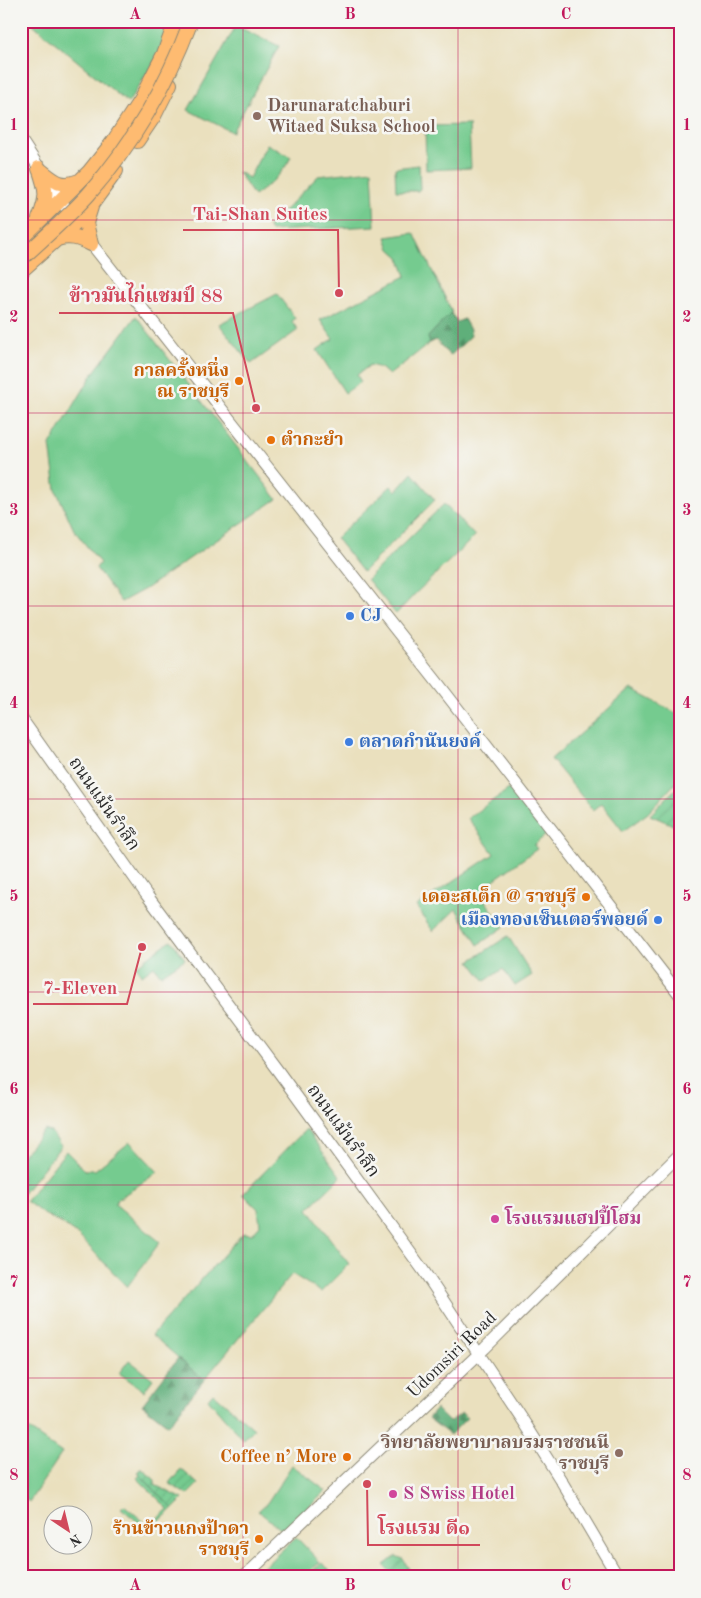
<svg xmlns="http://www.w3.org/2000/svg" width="701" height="1598" font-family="'Old Standard TT','Noto Serif Thai',serif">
	<defs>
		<pattern id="forest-firs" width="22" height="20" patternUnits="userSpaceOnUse" patternTransform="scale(1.25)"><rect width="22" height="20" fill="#5faf7a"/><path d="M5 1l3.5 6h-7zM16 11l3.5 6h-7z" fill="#4f8f64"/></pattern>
		<pattern id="garden-furrows" width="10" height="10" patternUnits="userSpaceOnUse" patternTransform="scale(1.25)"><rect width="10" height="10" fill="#74cb8f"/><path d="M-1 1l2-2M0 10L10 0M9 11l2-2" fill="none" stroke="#65ae7c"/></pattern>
	</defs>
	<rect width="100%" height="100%" fill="#f6f6f2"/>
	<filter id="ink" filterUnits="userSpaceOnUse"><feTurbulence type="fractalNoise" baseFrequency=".02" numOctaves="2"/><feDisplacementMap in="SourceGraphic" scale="10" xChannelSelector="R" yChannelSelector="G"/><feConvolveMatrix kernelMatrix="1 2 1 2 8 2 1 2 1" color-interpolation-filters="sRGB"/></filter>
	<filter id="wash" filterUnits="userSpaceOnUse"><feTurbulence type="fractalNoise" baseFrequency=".0096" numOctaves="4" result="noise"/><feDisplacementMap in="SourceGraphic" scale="20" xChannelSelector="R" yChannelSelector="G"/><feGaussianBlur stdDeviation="1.12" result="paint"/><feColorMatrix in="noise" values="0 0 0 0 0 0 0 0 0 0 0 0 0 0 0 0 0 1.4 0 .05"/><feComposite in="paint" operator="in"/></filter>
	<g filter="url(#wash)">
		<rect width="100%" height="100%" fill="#eae0be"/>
		<path fill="#74cb8f" stroke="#507b5d" d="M29,21H170L156,60L128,103Z
			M236,26L279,46L232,132L188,110Z
			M469,125L471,168L426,170L425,126Z
			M267,144L291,157C283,174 269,185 254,196L238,172L249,178Z
			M419,165L420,189L418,191H396L395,168Z
			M372,170L375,226L271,231L268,228L318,176Z
			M414,233L452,312L428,337L430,343L389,375L381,368L370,365L357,375L361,382L345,393L317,350L333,339L320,320L406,276L399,257L390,249L386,237Z
			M277,294L295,318L292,322L298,330L251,364L219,324Z
			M136,316L277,499L145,589L121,602L96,568L100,563L74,530L56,490L50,445L94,372Z
			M412,473L435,500L363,572L336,538L391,486L396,491Z
			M444,504L475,536L415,594L396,614L367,579Z
			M631,689L680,715V778L648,813L623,831L601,803L593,810L551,759Z
			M509,789L547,834L534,845L537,849L488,884L490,888L481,895L504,927L478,945L456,909L433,931L416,906L494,854L468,818Z
			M508,936L532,975L515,986L503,969L485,981L470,961Z
			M171,940L185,959L161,975L154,966L142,975L136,966Z
			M306,1129L341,1177L308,1209L349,1264L321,1292L292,1274L204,1380L152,1335L243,1233L252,1234L260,1225L258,1209L243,1194Z
			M44,1130L51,1132L61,1146L21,1196V1157Z
			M130,1142L158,1172L118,1199L115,1204L160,1242L127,1287L79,1236L59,1222L42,1213L26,1201L66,1151L85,1170H95Z
			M129,1360L153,1379L144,1391L119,1373Z
			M213,1393L254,1429L243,1440L208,1399Z
			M28,1429L62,1453L29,1502L21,1495V1438Z
			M292,1465L326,1491L283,1531L258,1511L267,1503Z
			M140,1475L173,1509L156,1524L153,1523L168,1509L137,1478Z
			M124,1505L149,1526L151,1530L149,1531L121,1508Z
			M296,1537L320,1562L303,1577H253Z
			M322,1563L336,1577H306Z"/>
		<path fill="url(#forest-firs)" stroke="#456d52" d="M451,313L457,322L464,319L470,330L471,336L450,356L436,340L430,343L428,337Z
			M178,1358L204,1380L168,1425L142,1405Z
			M436,1409L449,1422L462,1413L467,1418L450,1435L428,1418Z"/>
		<path fill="url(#garden-furrows)" stroke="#507b5d" d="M680,784V828L650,815Z
			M141,1468L155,1480V1485L183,1499L173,1509L137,1472Z
			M181,1469L198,1484L187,1495L169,1483L174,1477L175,1478L179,1473L178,1472Z
			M396,1556L403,1559L409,1569L399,1577H395L384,1565Z"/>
	</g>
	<g filter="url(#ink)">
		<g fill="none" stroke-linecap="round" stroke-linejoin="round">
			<g stroke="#8a8674" stroke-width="13">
				<path id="tertiary" d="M21,140L60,200L74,219
					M86,237L437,682L680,995
					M21,718L146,894L278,1071L423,1270L526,1425L562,1482L618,1577
					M244,1577L485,1348L680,1154"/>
			</g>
			<g stroke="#8a8674" stroke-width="16">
				<path id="primary" d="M137,141L154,116L170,84
					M39,168C47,191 48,197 39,219
					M39,169C54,180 60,189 79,181
					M91,207L86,223L91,244
					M21,239L89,172L113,142L141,99L164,54L176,21
					M57,239C70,235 79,238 91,244
					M21,271L76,222L92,204L116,171"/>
			</g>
			<use href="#tertiary" stroke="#fff" stroke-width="11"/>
			<use href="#primary" stroke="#febb71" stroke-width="14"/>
			<g stroke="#8a8674" stroke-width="16" stroke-linecap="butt">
				<path id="primary-bridge" d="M21,259C44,238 67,218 88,195C133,144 167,85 191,21"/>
			</g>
			<use href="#primary-bridge" stroke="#febb71" stroke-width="14"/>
		</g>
	</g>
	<path fill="none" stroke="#c2185b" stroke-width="1" stroke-opacity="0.55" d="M243,21V1577M458,21V1577M21,220H680M21,413H680M21,606H680M21,799H680M21,992H680M21,1185H680M21,1378H680"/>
	<g fill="#8d6e63" stroke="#f6f6f2" stroke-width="2">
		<circle cx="257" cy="116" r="5"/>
		<circle cx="619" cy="1453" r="5"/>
	</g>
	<g fill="#e8710a" stroke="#f6f6f2" stroke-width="2">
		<circle cx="239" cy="381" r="5"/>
		<circle cx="271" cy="440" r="5"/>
		<circle cx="586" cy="897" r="5"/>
		<circle cx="347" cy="1457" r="5"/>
		<circle cx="259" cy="1539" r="5"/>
	</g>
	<g fill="#3f7fe0" stroke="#f6f6f2" stroke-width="2">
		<circle cx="350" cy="616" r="5"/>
		<circle cx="349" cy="742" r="5"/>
		<circle cx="658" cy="920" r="5"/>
	</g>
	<g fill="#d1479c" stroke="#f6f6f2" stroke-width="2">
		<circle cx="495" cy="1219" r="5"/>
		<circle cx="393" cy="1494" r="5"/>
	</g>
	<g text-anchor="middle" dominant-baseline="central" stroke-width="5" stroke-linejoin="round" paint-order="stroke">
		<g font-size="18" font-weight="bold" fill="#785e54" stroke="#f6f6f2" text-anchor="start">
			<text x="267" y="106">Darunaratchaburi<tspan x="267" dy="21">Witaed Suksa School</tspan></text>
			<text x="609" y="1443" text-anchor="end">วิทยาลัยพยาบาลบรมราชชนนี<tspan x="609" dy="21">ราชบุรี</tspan></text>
		</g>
		<g font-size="18" font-weight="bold" fill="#c56008" stroke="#f6f6f2" text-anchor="end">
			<text x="229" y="371">กาลครั้งหนึ่ง<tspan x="229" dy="21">ณ ราชบุรี</tspan></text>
			<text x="281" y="440" text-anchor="start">ตำกะยำ</text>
			<text x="576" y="897">เดอะสเต็ก @ ราชบุรี</text>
			<text x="337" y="1457">Coffee n’ More</text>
			<text x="249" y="1529">ร้านข้าวแกงป้าดา<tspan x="249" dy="21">ราชบุรี</tspan></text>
		</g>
		<g font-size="18" font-weight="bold" fill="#366cbe" stroke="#f6f6f2" text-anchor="start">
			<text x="360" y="616">CJ</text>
			<text x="359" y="742">ตลาดกำนันยงค์</text>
			<text x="648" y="920" text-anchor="end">เมืองทองเซ็นเตอร์พอยด์</text>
		</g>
		<g font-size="18" fill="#2b2b2b" stroke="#f6f6f2">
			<text transform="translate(104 804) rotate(55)">ถนนแม้นรำลึก</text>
			<text transform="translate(343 1131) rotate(54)">ถนนแม้นรำลึก</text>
			<text transform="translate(452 1355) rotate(-44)">Udomsiri Road</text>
		</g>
		<g font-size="18" font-weight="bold" fill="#b23c85" stroke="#f6f6f2" text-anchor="start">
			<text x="505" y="1219">โรงแรมแฮปปี้โฮม</text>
			<text x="403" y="1494">S Swiss Hotel</text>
		</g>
	</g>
	<path fill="none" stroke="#d1495b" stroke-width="2" d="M339 293L338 230H183M256 408L233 313H59M142 947L127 1004H33M367 1484L368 1545H480"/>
	<g fill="#d1495b" stroke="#f6f6f2" stroke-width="2">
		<circle cx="339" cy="293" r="5"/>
		<circle cx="256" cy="408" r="5"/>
		<circle cx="142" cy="947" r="5"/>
		<circle cx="367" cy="1484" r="5"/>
	</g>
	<g font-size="19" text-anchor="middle" font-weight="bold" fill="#d1495b" stroke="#f6f6f2" stroke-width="5" stroke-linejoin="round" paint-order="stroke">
		<text x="260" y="220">Tai-Shan Suites</text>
		<text x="146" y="302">ข้าวมันไก่แชมป์ 88</text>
		<text x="80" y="994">7-Eleven</text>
		<text x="424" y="1534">โรงแรม ดี๑</text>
	</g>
	<rect width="701" height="1598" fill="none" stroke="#f6f6f2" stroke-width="55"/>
	<g transform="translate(68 1530) rotate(145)"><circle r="24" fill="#f6f6f2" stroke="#a5a5a2"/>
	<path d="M0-4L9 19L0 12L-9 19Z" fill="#d1495b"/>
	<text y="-8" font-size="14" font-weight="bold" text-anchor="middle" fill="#2b2b2b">N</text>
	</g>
	<rect x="28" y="28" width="646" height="1542" fill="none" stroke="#c2185b" stroke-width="2"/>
	<g font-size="16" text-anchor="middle" font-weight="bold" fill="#c2185b">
		<text x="135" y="19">A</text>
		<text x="350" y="19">B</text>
		<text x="566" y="19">C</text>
		<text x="14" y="130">1</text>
		<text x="687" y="130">1</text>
		<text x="14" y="322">2</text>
		<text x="687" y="322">2</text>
		<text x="14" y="515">3</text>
		<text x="687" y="515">3</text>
		<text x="14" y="708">4</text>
		<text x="687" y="708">4</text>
		<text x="14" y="901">5</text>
		<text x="687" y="901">5</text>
		<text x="14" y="1094">6</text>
		<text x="687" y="1094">6</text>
		<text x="14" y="1287">7</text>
		<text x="687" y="1287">7</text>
		<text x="14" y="1480">8</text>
		<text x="687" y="1480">8</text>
		<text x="135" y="1590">A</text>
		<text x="350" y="1590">B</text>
		<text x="566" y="1590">C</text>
	</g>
</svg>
